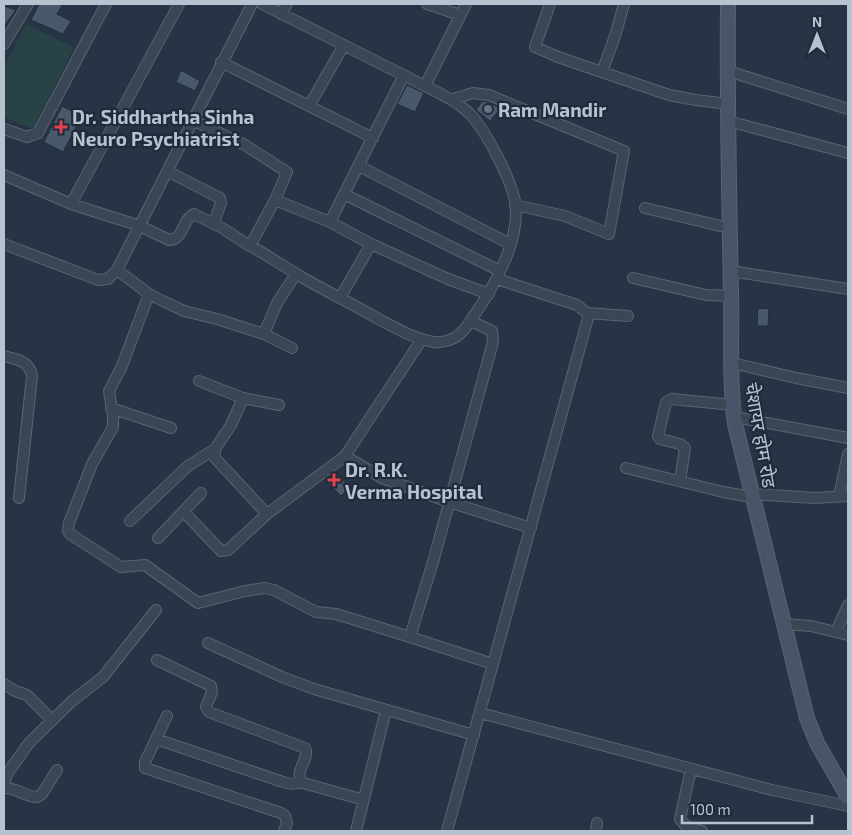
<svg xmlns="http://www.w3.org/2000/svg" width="852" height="835" font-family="'Exo 2','Noto Sans Devanagari',sans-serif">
	<rect width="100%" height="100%" fill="#263445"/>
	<path fill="#284346" d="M26,24L74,48L33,129L4,117V67Z"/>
	<path fill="#4a586c" stroke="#212d3c" d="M39,4H63L57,14L71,21L63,34L31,20Z
		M4,6L16,10L4,26Z
		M181,70L200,81L195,91L176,82Z
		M407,85L424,93L415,112L397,104Z
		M482,101L487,102L501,108L490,121L476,110Z
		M62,106L82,116L63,152L44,142Z
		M758,308L769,309L768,326H757Z
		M335,472L350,487L341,496L325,480Z"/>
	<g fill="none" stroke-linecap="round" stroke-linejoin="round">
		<g stroke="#596472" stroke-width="12">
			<path id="street" d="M262,4L425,86L466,4
				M427,4L460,15
				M550,4L535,47L558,57L669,95L696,100L728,104
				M281,14L287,4
				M4,44L28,4
				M221,62L373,138
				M728,71L848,109
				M602,72L616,33L624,4
				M453,99L473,93L489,95L624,151L609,234L565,216L515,205
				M309,106L344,45
				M192,120L245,145L287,172L275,200L250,246C266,254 280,264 295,273C321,289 349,302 375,317C394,327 413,339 434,342C441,343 451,340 456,337C463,332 469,324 473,317C494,287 517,246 516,209C515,185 486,131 470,114C457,101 441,94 425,86
				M728,121L848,153
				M4,129L27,137L38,133L106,4
				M359,166L510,244
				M167,171L220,198L221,203L214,223
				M4,175L71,204L140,226L169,240C184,240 182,219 194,214L222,228L250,246
				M344,194L500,271
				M275,200L330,222L371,244L448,279L489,294
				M71,204L179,4
				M645,208L729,228
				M330,222L404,75
				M4,244L98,280L108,279L117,270L252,4
				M117,270L149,294L163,301L184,311L217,319L264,334
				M730,271L848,289
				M633,278L706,295L731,296
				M149,294L122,366L109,391L113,415V427L92,464L69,523L68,531L70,534L121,567L145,565L198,603L245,591L265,588L274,590L316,612L336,614L410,637L433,562L493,342L492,331L471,321
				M340,298L371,244
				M587,313L628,316
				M292,348L264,334L277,303L296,274
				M4,356C16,359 30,361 32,376L19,498
				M732,363L796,378L848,388
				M199,381L243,398L231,425L215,449V458L267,514
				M243,398L279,405
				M111,408L171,428
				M735,417L848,438
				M345,456L382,478L449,502L531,528
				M626,468L723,492L752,497
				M680,481L685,448L680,444L660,439L658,436L666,402L672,399L733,405
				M752,494L815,498L848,496
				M839,496L848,454
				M184,512L221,551L228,550L267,514L345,456L422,339
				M130,521L188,466L215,449
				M158,538L201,493
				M785,624L811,626L848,635
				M836,632L848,605
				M410,637L493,664
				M208,643L282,677L314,689L474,735
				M157,660L211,686L212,692L206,707L209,712L305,748C311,759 292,772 303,783L364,800
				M4,684L15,691L27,695L52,720
				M480,713L772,790L848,806
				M167,716L145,762V768L281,813L285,816L287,823L284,831
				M156,739L283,782L292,784L301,782
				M691,769L680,819L686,826L702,831
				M4,786L7,774L29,743L72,701L103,677L156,610
				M4,788C16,787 25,797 37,797L42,794L57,770
				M356,831L386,710
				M447,831L588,318L587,313L577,305L497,279
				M596,831L597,823"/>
		</g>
		<g stroke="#596472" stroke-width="16">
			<path id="secondary" d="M728,4C727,100 729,196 731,291C732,336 729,380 735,424L807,718L817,743L848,797"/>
		</g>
		<use href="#street" stroke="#3b4655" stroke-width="10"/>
		<use href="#secondary" stroke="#485568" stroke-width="14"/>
	</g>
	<circle fill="#6b7280" stroke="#1f2b3a" stroke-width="2" cx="488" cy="109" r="5"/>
	<g fill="#e0444e" stroke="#1f2b3a" stroke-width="2">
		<path d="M58.5 119.5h5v5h5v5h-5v5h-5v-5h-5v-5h5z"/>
		<path d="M331.5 472.5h5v5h5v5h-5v5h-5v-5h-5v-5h5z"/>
	</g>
	<g text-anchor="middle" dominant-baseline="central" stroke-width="4.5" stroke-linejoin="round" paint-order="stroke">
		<g font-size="19" font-weight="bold" fill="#b8c1ce" stroke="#1f2b3a" text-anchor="start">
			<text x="498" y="109">Ram Mandir</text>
			<text x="72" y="116">Dr. Siddhartha Sinha<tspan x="72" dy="22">Neuro Psychiatrist</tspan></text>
			<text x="345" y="469">Dr. R.K.<tspan x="345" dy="22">Verma Hospital</tspan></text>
		</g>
		<g font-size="19" fill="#b8c1ce" stroke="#1f2b3a">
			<text transform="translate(761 435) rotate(80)">चेशायर होम रोड</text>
		</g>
	</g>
	<rect width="852" height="835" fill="none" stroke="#b8c1ce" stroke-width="10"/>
	<g transform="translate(817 35)" stroke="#1f2b3a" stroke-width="4" paint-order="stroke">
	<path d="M0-4L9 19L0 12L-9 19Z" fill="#b8c1ce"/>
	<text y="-8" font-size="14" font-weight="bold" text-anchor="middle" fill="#b8c1ce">N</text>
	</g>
	<path d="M682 815v8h130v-8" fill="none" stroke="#b8c1ce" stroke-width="2.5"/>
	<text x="690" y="815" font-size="15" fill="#b8c1ce" stroke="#1f2b3a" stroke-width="4" paint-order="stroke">100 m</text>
</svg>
